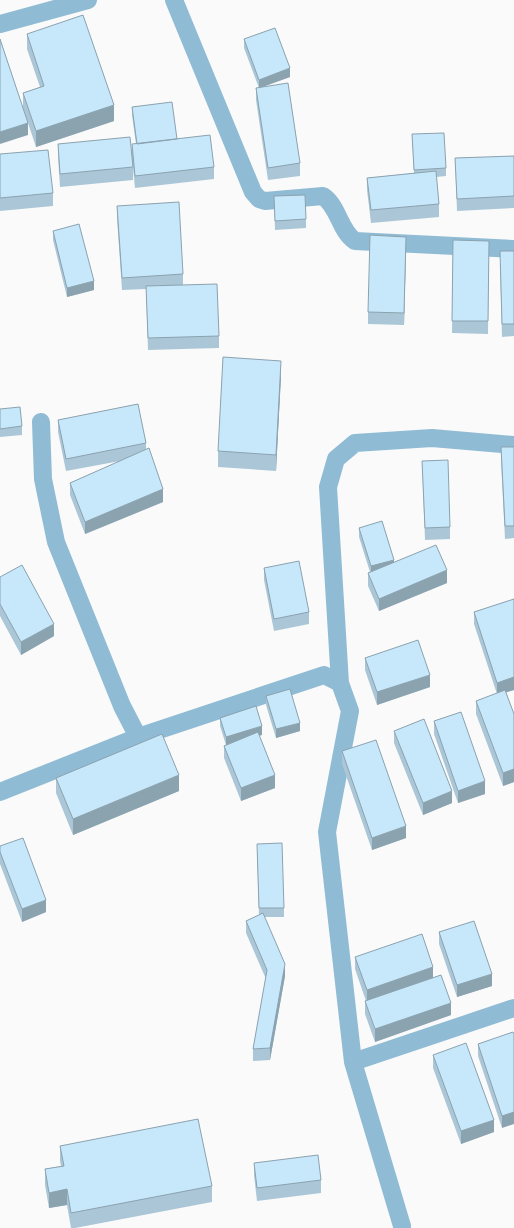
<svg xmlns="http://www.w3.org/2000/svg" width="514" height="1228" font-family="'Noto Serif',serif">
	<rect width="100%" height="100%" fill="#fafafa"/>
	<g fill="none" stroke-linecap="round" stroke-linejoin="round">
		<path stroke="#8fbbd4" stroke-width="18" d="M174,0L253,192L259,199L265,201L323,196C339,207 339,230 355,241L514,249
			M0,24L88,0
			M41,422L43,479L56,542L122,706L138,737
			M340,683L328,487L336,459L355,443L432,438L514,445
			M0,792L138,737L324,675L340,683L350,711L327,832L353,1062L514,1008
			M353,1062L402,1226"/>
	</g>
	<path fill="#abc7d7" d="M27,34L114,121L36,147L23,108V93L40,87L27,49Z
		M244,39L290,77L263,87L300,163V176L268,180L256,100V88H259L244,48Z
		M132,107L214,167V179L135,188L133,168V180L60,187L58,156V144L132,153V144H136L132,115Z
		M412,134L446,168V176L436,177L439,204V217L371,223L367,190V178L414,173Z
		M0,154L53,193V206L0,211Z
		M514,156V208L457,211L455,158Z
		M274,196L306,219V228L275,230Z
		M117,206L183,274V285L219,336V348L148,350L146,289L122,290L117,218Z
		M53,231L94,290L67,297L53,240Z
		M453,240L489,241L488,334L452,333Z
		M406,249L404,325L368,324V312Z
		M514,251V336L502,337L500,264Z
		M281,376L276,471L218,467V451Z
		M0,409L22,426V435L0,437Z
		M58,420L146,443V449L163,502L85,534L70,495V483L120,461L66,471L58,432Z
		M501,447H514V538L505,539L501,460Z
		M422,461L450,527V539L425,540Z
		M359,528L394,562L447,583L379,611L368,586V573L370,572L359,537Z
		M264,568L309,612V624L274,631L264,580Z
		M0,577L54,636L21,655L0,616Z
		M514,599V690L506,692L514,714V782L503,786L476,714V701L497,694L474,624V612Z
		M365,658L430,687L377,705L365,670Z
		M266,696L300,731L276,738L266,705Z
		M220,718L262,735H259L275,788L241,801L224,758V746L226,745L220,726Z
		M434,721L485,794L458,803L434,734Z
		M394,731L452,803L423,815L394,743Z
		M342,751L406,838L372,850L342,764Z
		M56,778L179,791L73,835L56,793Z
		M0,846L46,912L22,922L0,864Z
		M257,853L284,908V917H265L285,976L270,1060L253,1061V1049L266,979L246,933V921L259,915Z
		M439,932L492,986L457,997L439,944Z
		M355,957L433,977L451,1015L375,1042L365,1014V1001H366L355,969Z
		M514,1034L502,1128L478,1056V1044Z
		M433,1055L494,1132L461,1144L433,1068Z
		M60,1146L212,1186V1202L75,1228H71L67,1205L49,1208L45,1185V1169L61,1166L60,1161Z
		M254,1163L321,1180V1193L257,1201L254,1175Z"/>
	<path fill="#8ba2af" d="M290,68V77L259,88V80Z
		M114,105V121L36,147V131Z
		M28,123V135L0,144V132Z
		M406,237V249L404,325V313Z
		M94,281V290L67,297V288Z
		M281,361V376L276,471V455Z
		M163,489V502L85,534V522Z
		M394,560V568L371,575V566Z
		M447,570V583L379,611V599Z
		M54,624V636L21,655V642Z
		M430,675V687L377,705V692Z
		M514,677V690L497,695V683Z
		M300,723V731L276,738V729Z
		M262,726V735L226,746V737Z
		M514,769V782L503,786V773Z
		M179,775V791L73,835V819Z
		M275,775V788L241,801V788Z
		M485,781V794L458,803V791Z
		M452,791V803L423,815V803Z
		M406,826V838L372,850V838Z
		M46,900V912L22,922V909Z
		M285,964V976L270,1060V1048Z
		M433,967V980L367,1002V990Z
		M492,974V986L457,997V985Z
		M451,1003V1015L375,1042V1029Z
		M514,1112V1124L502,1128V1116Z
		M494,1120V1132L461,1144V1131Z
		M67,1189V1205L49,1208V1193Z"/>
	<path fill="#c7e7fa" stroke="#8ba2af" d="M83,15L114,105L36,131L23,93L44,86L27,34Z
		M275,28L290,68L259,80L244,39Z
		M0,39L28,123L0,132Z
		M288,83L300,163L268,168L256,88Z
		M172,102L177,139L137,144L132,107Z
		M444,133L446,168L414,170L412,134Z
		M210,135L214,167L135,176L132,144Z
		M130,137L133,167L60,174L58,144Z
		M48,150L53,193L0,198V154Z
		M514,156V196L457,199L455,158Z
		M436,171L439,204L371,210L367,178Z
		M305,195L306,219L275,221L274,196Z
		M179,202L183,274L122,278L117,206Z
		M79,224L94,281L67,288L53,231Z
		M370,235L406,237L404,313L368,312Z
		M453,240L489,241L488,321H452Z
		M500,251H514V324H502Z
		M217,284L219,336L148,338L146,286Z
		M223,357L281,361L276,455L218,451Z
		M138,404L146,443L66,459L58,420Z
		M20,407L22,426L0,429V409Z
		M501,447H514V526H505Z
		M149,448L163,489L85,522L70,483Z
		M448,460L450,527L425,528L422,461Z
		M382,521L394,560L371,566L359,528Z
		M436,545L447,570L379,599L368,573Z
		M299,561L309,612L274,619L264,568Z
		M22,565L54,624L21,642L0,604V577Z
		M514,599V677L497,683L474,612Z
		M418,640L430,675L377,692L365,658Z
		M290,689L300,723L276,729L266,696Z
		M505,690L514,714V769L503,773L476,701Z
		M256,706L262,726L226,737L220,718Z
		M461,712L485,781L458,791L434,721Z
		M424,719L452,791L423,803L394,731Z
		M258,732L275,775L241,788L224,746Z
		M162,734L179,775L73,819L56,778Z
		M376,740L406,826L372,838L342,751Z
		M23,838L46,900L22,909L0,852V846Z
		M282,843L284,908H259L257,844Z
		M263,913L285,964L270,1048L253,1049L267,970L246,921Z
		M474,921L492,974L457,985L439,932Z
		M422,934L433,967L367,990L355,957Z
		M441,975L451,1003L375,1029L365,1001Z
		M513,1032L514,1034V1112L502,1116L478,1044Z
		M466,1043L494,1120L461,1131L433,1055Z
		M198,1119L212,1186L71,1213L67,1189L49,1193L45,1169L64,1166L60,1146Z
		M318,1155L321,1180L257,1188L254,1163Z"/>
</svg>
